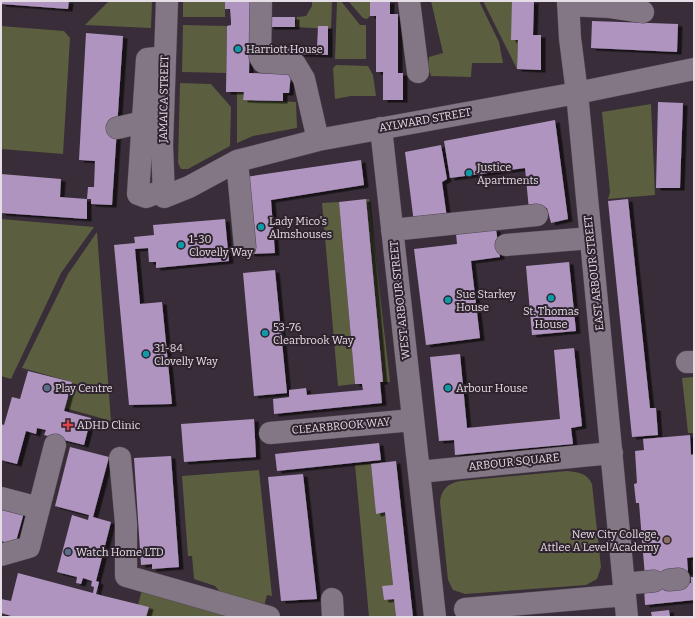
<svg xmlns="http://www.w3.org/2000/svg" width="695" height="618" font-family="Bitter,serif">
	<defs>
		<filter id="shadow"><feDropShadow dx="4.5" dy="2.5" stdDeviation="0" flood-color="#0009"/></filter>
	</defs>
	<rect width="100%" height="100%" fill="#382d38"/>
	<path fill="#5b5e3f" d="M109,1L152,2L151,28L85,25Z
		M183,1H225V17H183Z
		M312,1H332L331,29L295,27L297,17L306,16L312,6Z
		M337,1H341L360,25H366V59H335Z
		M348,1H370V16L367,19L363,18Z
		M431,1H479L499,42L503,63H472L471,77L431,76L428,65L429,57L443,53Z
		M483,1H512L518,40L517,69Z
		M183,25L227,26L226,73L182,72Z
		M1,26L64,31L70,38L63,154L1,149Z
		M336,65L368,66L373,75L376,96H351L335,99L333,68Z
		M180,83L211,84L231,107L230,146L188,169H181L178,163Z
		M237,92H244L243,99L296,102L297,128L253,136L237,143Z
		M651,104L655,195L608,199L610,192L602,112Z
		M366,199H369L390,382H383Z
		M339,202L355,384L338,386L322,203Z
		M1,219L94,227L61,273L11,379L1,376Z
		M97,232L111,421L65,408L72,382L22,368L68,274Z
		M693,377L694,433H688L682,378Z
		M371,464L376,513L385,512L393,585L382,587L384,600L394,599L396,617H369L355,465Z
		M259,470L272,596L267,595L264,606L221,593L215,586L194,579L192,556H188L182,476Z
		M567,471C578,472 587,473 592,484L601,567L597,579L586,585L465,594L453,590L448,580L440,502C441,490 448,483 460,481Z
		M142,590L203,605L219,614L231,617H146L149,607L138,605Z"/>
	<path fill="#af94c0" filter="url(#shadow)" d="M1,1H69L68,9L1,4Z
		M225,1H255V21L250,22L249,73L291,74L289,93H283V101L243,100L244,92H226L227,26L231,25V21L230,9H225Z
		M370,1H390V14H398V73H403V100H383V72H376V16H370Z
		M512,1H534L533,35H541V70L517,69L518,40H511Z
		M269,17H295V27H269Z
		M592,21L678,24L677,52L591,48Z
		M318,26H328V55L269,53V47L317,48Z
		M86,33L123,36L112,205L91,204V199H87V219L1,213V174L61,179L60,197L87,199L88,187H94L95,161L79,160Z
		M658,102L683,103L680,188H656Z
		M555,120L568,219L551,223L547,208L529,210L525,168L450,178L444,141Z
		M441,145L447,179L442,182L447,218L414,223L405,152Z
		M361,160L364,185L271,200L275,253L250,254L245,177Z
		M366,199L383,382H380L382,403L274,414L273,399L289,397V390L306,388L307,395L363,390L362,384H355L339,202Z
		M628,199L650,408H656L658,435L632,437L608,201Z
		M225,219L229,261L156,268V262H149L148,248L135,249L140,304L162,302L172,404L129,405L114,245L135,243L134,237L154,235L153,225Z
		M496,229L500,257L471,261L480,338L426,345L414,249L457,244L456,234Z
		M569,262L576,331L532,335L526,266Z
		M275,270L287,393L254,396L243,273Z
		M574,348L582,426L571,428L573,444L455,455L454,440L439,441L430,357L460,354L467,428L560,419L554,350Z
		M28,371L72,382L64,411L91,418L84,445L44,435L46,430L37,428L36,434L26,431L17,464L1,460V424L4,425L12,397L20,399Z
		M254,419L256,457L184,462L181,424Z
		M690,435L691,455L694,454V557L687,558L688,572L669,585L691,583V577H694V600L645,605L644,587L645,577L639,503H636L634,484L637,483L635,451L644,450L643,439Z
		M379,443L381,460L277,471L275,454Z
		M70,447L109,457L93,517L111,522L96,581L99,582L96,594L149,607L146,617H15L1,613V599L11,601L18,573L93,593L94,587L91,586L92,581L83,578L81,584L76,583L77,577L57,572L72,515L88,520L89,515L55,506Z
		M171,456L179,567L152,569V564L141,565L134,458Z
		M396,461L400,498L413,617H396L394,599L384,600L382,586L393,585L385,512L376,514L371,464Z
		M303,474L317,599L281,601L268,477Z
		M1,503L25,509L15,545L1,541Z
		M669,610L670,617H652L651,612Z"/>
	<g fill="none" stroke-linecap="round" stroke-linejoin="round">
		<g stroke="#524953" stroke-width="23">
			<path id="minor" d="M167,1L162,145L164,197L189,187L237,161L318,140L577,93L694,69
				M261,1L260,57L263,62L295,64L304,79L318,140
				M409,1L418,72
				M568,1L570,38L577,93L627,617
				M568,5L610,7L643,12
				M117,128L143,122
				M381,128L435,617
				M237,161L245,247
				M164,190L146,197L138,194L147,59L165,57
				M392,230L537,215
				M506,245L591,238
				M687,362H694
				M270,433L413,420
				M120,458L126,523V576L269,617
				M419,472L612,453
				M1,498L39,508
				M1,555L29,547L55,445
				M669,580L679,579
				M624,584L654,581
				M332,599L333,617
				M465,609L625,595"/>
		</g>
		<use href="#minor" stroke="#847785" stroke-width="22"/>
	</g>
	<g fill="#0f9aa8" stroke="#2e232e" stroke-width="1.5">
		<circle cx="238" cy="49" r="4"/>
		<circle cx="469" cy="173" r="4"/>
		<circle cx="261" cy="227" r="4"/>
		<circle cx="181" cy="245" r="4"/>
		<circle cx="551" cy="298" r="4"/>
		<circle cx="448" cy="300" r="4"/>
		<circle cx="265" cy="333" r="4"/>
		<circle cx="146" cy="354" r="4"/>
		<circle cx="448" cy="388" r="4"/>
	</g>
	<g fill="#5c6f8a" stroke="#2e232e" stroke-width="1.5">
		<circle cx="47" cy="388" r="4"/>
		<circle cx="68" cy="552" r="4"/>
	</g>
	<path fill="#e0444e" stroke="#2e232e" stroke-width="1.5" d="M66 419h4v4h4v4h-4v4h-4v-4h-4v-4h4z"/>
	<circle fill="#8d6e63" stroke="#2e232e" stroke-width="1.5" cx="667" cy="540" r="4"/>
	<g text-anchor="middle" dominant-baseline="central" stroke-width="4" stroke-linejoin="round" paint-order="stroke">
		<g font-size="11" fill="#e5dee6" stroke="#2e232e" text-anchor="start">
			<text x="246" y="49">Harriott House</text>
			<text x="477" y="167">Justice<tspan x="477" dy="13">Apartments</tspan></text>
			<text x="269" y="221">Lady Mico's<tspan x="269" dy="13">Almshouses</tspan></text>
			<text x="189" y="239">1-30<tspan x="189" dy="13">Clovelly Way</tspan></text>
			<text x="456" y="294">Sue Starkey<tspan x="456" dy="13">House</tspan></text>
			<text x="551" y="311" text-anchor="middle">St. Thomas<tspan x="551" dy="13">House</tspan></text>
			<text x="273" y="327">53-76<tspan x="273" dy="13">Clearbrook Way</tspan></text>
			<text x="154" y="348">31-84<tspan x="154" dy="13">Clovelly Way</tspan></text>
			<text x="55" y="388">Play Centre</text>
			<text x="456" y="388">Arbour House</text>
			<text x="77" y="425">ADHD Clinic</text>
			<text x="659" y="534" text-anchor="end">New City College,<tspan x="659" dy="13">Attlee A Level Academy</tspan></text>
			<text x="76" y="552">Watch Home LTD</text>
		</g>
		<g font-size="11" fill="#e5dee6" stroke="#2e232e">
			<text transform="translate(164 99) rotate(-89)">JAMAICA STREET</text>
			<text transform="translate(425 120) rotate(-10)">AYLWARD STREET</text>
			<text transform="translate(594 273) rotate(-96)">EAST ARBOUR STREET</text>
			<text transform="translate(400 300) rotate(-96)">WEST ARBOUR STREET</text>
			<text transform="translate(341 426) rotate(-5)">CLEARBROOK WAY</text>
			<text transform="translate(514 462) rotate(-6)">ARBOUR SQUARE</text>
		</g>
	</g>
	<rect width="695" height="618" fill="none" stroke="#e5dee6" stroke-width="4"/>
</svg>
